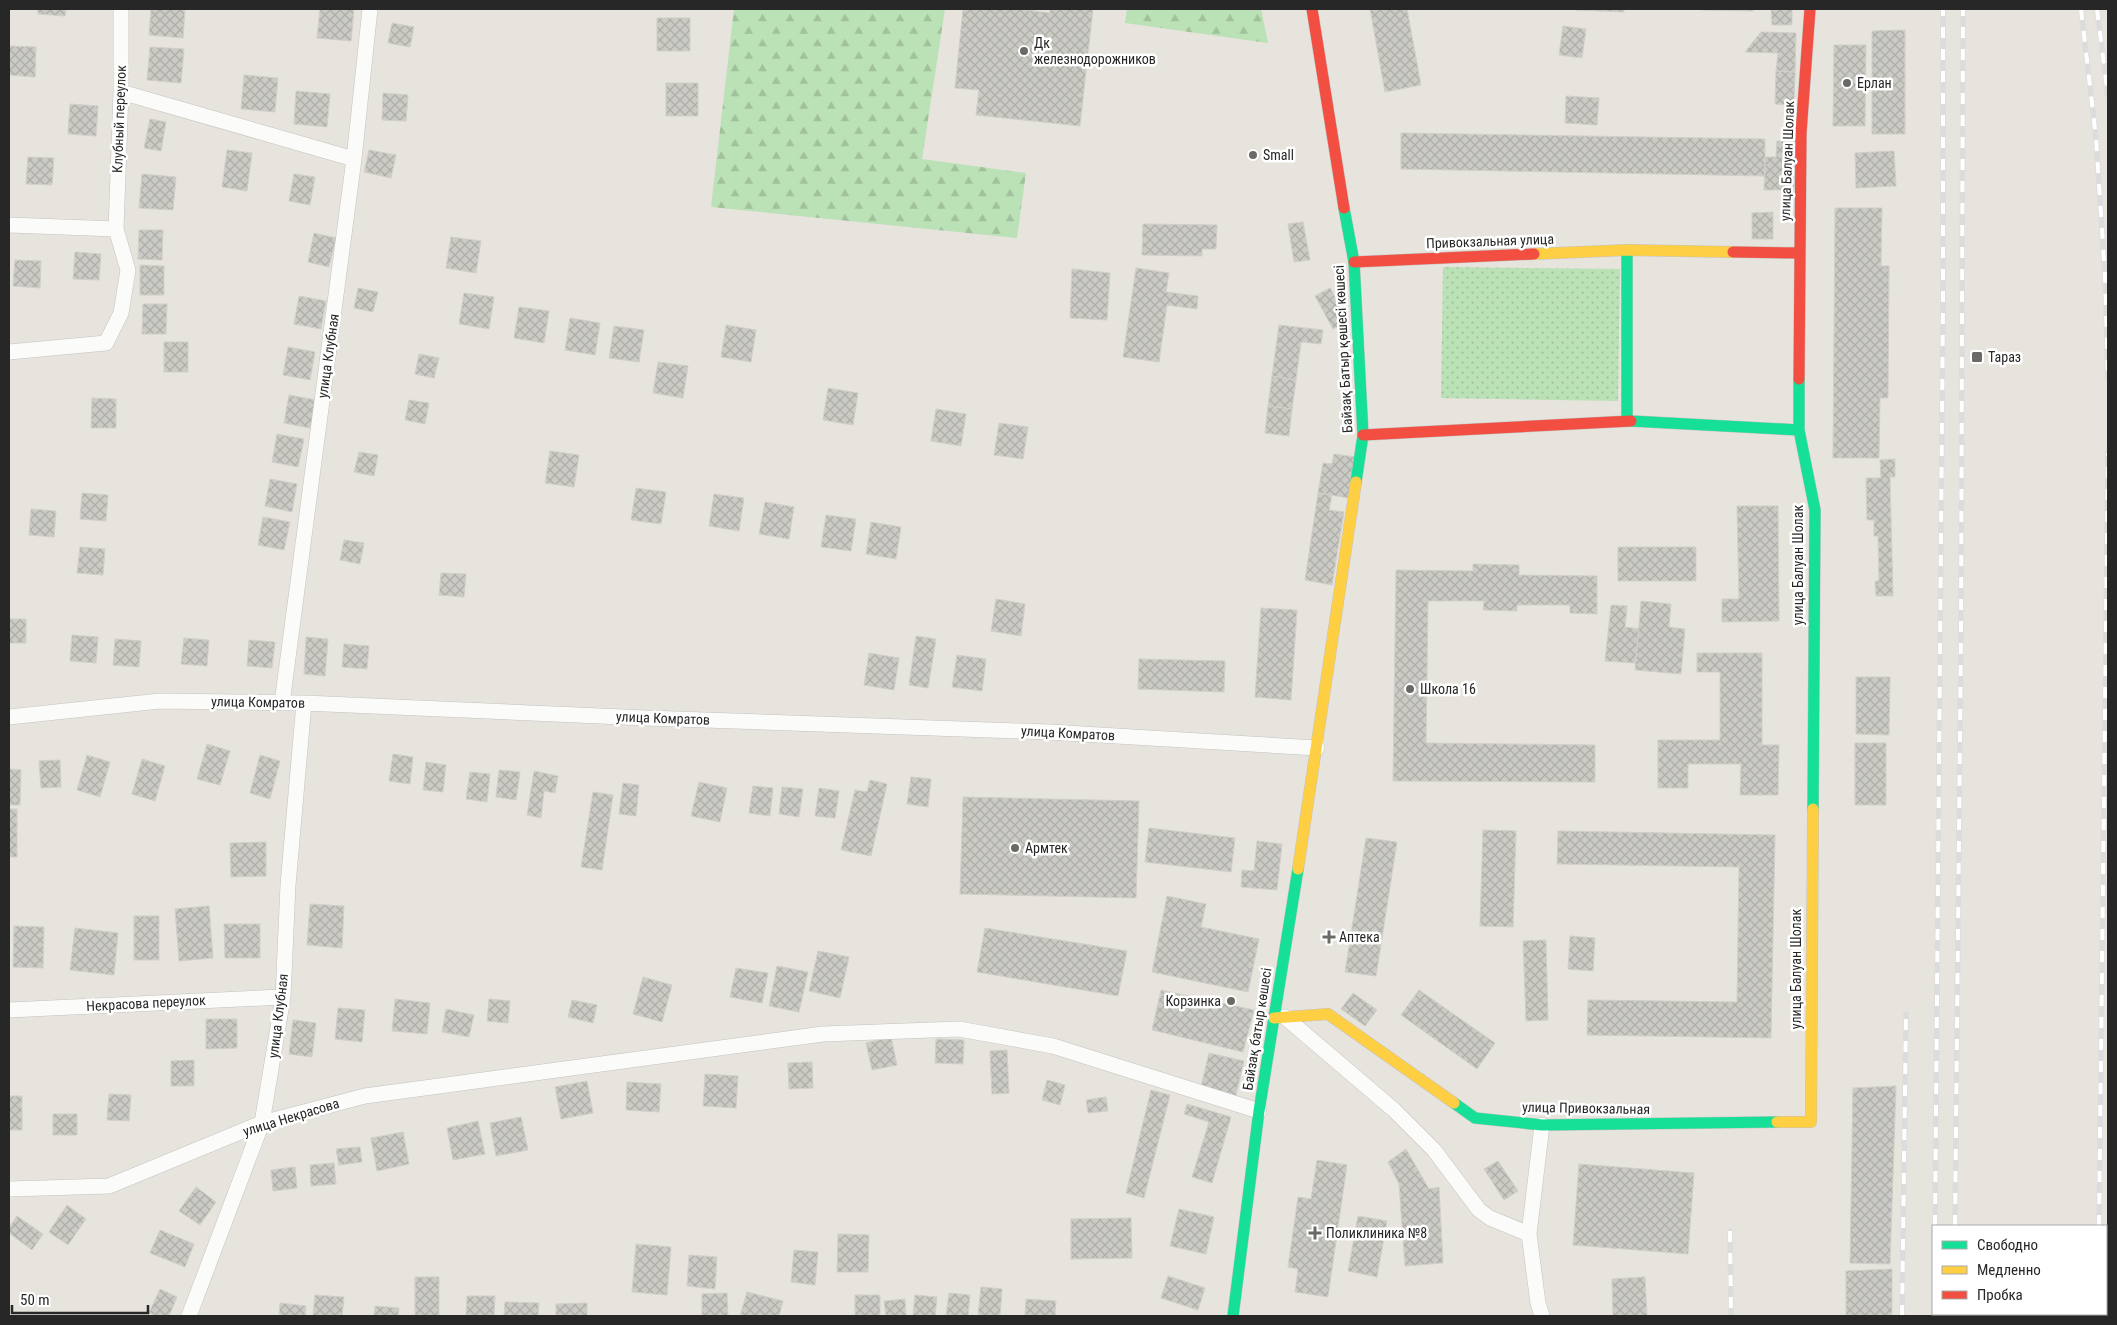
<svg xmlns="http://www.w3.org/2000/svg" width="2117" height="1325" font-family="'Roboto Condensed',sans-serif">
	<defs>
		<pattern id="forest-firs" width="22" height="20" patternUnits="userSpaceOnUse" patternTransform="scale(1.25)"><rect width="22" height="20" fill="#bbe1b6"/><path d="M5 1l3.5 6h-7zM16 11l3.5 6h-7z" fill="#a1c19c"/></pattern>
		<pattern id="park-dots" width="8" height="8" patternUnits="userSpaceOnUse" patternTransform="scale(1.25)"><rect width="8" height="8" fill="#bbe1b6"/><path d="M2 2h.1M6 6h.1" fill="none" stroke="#a1c19c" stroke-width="1.8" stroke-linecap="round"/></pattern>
		<pattern id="building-cross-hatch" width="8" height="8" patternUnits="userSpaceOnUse" patternTransform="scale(1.25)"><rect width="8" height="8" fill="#cbcac4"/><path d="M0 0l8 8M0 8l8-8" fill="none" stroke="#aeaea8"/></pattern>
	</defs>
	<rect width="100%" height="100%" fill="#e6e4dc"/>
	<path fill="url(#forest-firs)" d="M734,9H945L922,159L1026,173L1017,238L711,207Z
		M1127,9H1261L1268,43L1125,23Z"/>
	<path fill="url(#park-dots)" d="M1443,267L1620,269L1618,401L1441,398Z"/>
	<path fill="url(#building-cross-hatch)" stroke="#d0cfc9" d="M38,9H66L65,16L38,14Z
		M151,9H185L183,38L149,35Z
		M320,9H354L351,41L317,38Z
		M963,9H1019L1050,13V9H1093L1080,126L976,115L979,90L955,88Z
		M1370,9H1407L1421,85L1385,92Z
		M1575,9H1624V12L1575,10Z
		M1702,9H1754L1753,11L1702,10Z
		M1771,9H1792V25H1772Z
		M657,18H690V51H657Z
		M392,23L414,27L410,47L388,43Z
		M1563,26L1586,29L1582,58L1559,55Z
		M1905,30V134H1872V31Z
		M1761,32L1796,33L1795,72L1776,71L1778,53L1745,52Z
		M1834,45H1866L1865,126H1833Z
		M9,46L36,47L35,77L9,75Z
		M150,47L184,49L181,83L147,80Z
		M1776,71L1795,72L1794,105L1775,104Z
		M244,75L278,78L275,112L241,109Z
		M666,83H698V116H666Z
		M296,91L330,94L327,127L294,124Z
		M383,93L408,95L406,121L382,120Z
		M1566,96L1599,98L1597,125L1565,123Z
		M70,104L98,106L96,136L68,134Z
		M150,119L166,122L161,151L144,148Z
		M1401,133L1765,139V176L1401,169Z
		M1777,141L1795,142L1794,190H1764L1765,157H1776Z
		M227,150L252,153L247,191L222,187Z
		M369,150L396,155L391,178L364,172Z
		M1894,151L1896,186L1856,188L1855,153Z
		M28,157L54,158L52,185L26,184Z
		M142,174L176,177L173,210L139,208Z
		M294,174L315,177L310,205L289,201Z
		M1835,208H1882L1881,266H1889L1888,398H1880L1879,458H1833Z
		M1773,212V239H1752V213Z
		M1303,222L1310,260L1294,262L1288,224Z
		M1143,224L1217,225L1216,249H1202V256L1142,255Z
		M139,230H163L162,260L138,259Z
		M314,233L336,238L329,267L308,262Z
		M451,237L481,241L476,273L446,268Z
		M75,252L101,254L99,280L73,279Z
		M15,260L41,261L40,288L13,286Z
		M140,265L164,266V295H140Z
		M1136,268L1169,273L1166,292L1198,296L1197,309L1167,305L1159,362L1123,357Z
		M1072,269L1110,273L1107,320L1070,318Z
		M358,288L378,292L373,312L354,308Z
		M1330,288L1348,321L1333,329L1315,296Z
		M464,293L494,297L489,329L459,324Z
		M299,296L326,301L321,329L294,324Z
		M143,304H167L166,334H142Z
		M519,307L549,311L544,343L514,338Z
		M570,318L600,323L595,355L565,350Z
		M726,325L756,330L751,362L721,357Z
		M1279,325L1323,330L1321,344L1301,342L1296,380L1272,376Z
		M614,326L644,330L639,362L609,358Z
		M164,342H188V372H164Z
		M288,347L315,352L310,380L283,375Z
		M419,354L439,358L434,378L415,374Z
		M658,362L688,366L683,398L653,393Z
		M1272,376L1296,380L1292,409L1268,406Z
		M828,388L858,393L853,425L823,420Z
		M289,395L316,400L310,428L284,423Z
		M92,398L116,399V428H91Z
		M409,400L429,403L425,424L405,420Z
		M1268,406L1292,409L1289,436L1265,433Z
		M936,409L966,414L961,446L931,441Z
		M999,423L1028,427L1023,459L994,455Z
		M277,434L304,439L298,467L272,462Z
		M550,451L579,455L574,487L545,483Z
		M359,452L378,455L374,476L354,472Z
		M1334,454L1356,457L1349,498L1318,493L1323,463L1332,464Z
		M1895,459V477H1890L1893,596H1876L1875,581H1879L1878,536H1874V520H1867L1866,478H1881L1880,460Z
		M270,479L297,484L292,512L265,506Z
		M636,488L666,492L661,524L631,520Z
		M82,493L108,495L106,521L80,519Z
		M1318,493L1332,495L1329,510L1344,512L1332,585L1305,580Z
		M714,494L744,498L739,531L709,526Z
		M765,502L794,507L789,539L759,534Z
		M1737,506H1778L1779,621L1722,622V599H1739Z
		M31,509L56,511L54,537L29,535Z
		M826,515L856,519L851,551L821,547Z
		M263,517L290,522L284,550L258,545Z
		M871,522L901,527L896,559L866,554Z
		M344,540L364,543L360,564L340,560Z
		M80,547L105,549L103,575L77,573Z
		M1618,547H1696V581H1618Z
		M1473,564L1519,565V575L1597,576V614L1570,613V605H1517V611L1483,610L1484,601H1428L1426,743L1595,745V782L1393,781L1396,570L1473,571Z
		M441,573L466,574L464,597L439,595Z
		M996,599L1025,604L1021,636L991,631Z
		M1641,601L1671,604L1669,627L1685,629L1681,674L1635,670Z
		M1611,605L1627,606L1625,627L1639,629L1635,663L1605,661Z
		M1261,608L1297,610L1291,700L1255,697Z
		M9,619H26V643H9Z
		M72,635L98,637L96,663L70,661Z
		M916,636L936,639L928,688L909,685Z
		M306,637L328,639L325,676L304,674Z
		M184,638L209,640L207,666L181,664Z
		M115,639L141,641L139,667L113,665Z
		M249,640L275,642L272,668L247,666Z
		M344,644L369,646L367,669L342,667Z
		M869,653L899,658L894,690L864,685Z
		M1697,653H1762V745H1779L1778,795H1740L1741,764H1688V788H1658V740H1720V672H1697Z
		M957,655L986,659L982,691L952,687Z
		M1139,659L1225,661L1224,692L1138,689Z
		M1856,677H1890L1889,735L1856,734Z
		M1855,743H1886V805H1855Z
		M207,744L230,751L220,785L197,779Z
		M393,754L413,757L410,784L389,781Z
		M87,755L110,762L100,797L77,790Z
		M260,755L280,761L270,799L250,793Z
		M142,759L165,766L155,801L132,794Z
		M60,760L61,787L41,788L39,761Z
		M426,762L446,765L443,792L423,790Z
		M9,769L21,770L20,805H9Z
		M499,770L520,772L516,800L496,797Z
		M534,771L558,776L555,793L544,791L541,818L527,815Z
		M470,772L490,774L487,802L466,799Z
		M911,777L931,779L928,807L907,804Z
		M870,780L887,784L871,856L841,850L855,790L867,792Z
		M699,782L727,788L720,822L691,816Z
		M623,783L639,785L636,816L619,814Z
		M753,786L773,788L770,816L749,813Z
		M782,787L803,789L799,817L779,814Z
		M819,788L839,791L835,818L815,816Z
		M593,792L613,795L602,870L581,867Z
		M963,797L1139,801L1136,898L960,894Z
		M9,809H17V857H9Z
		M1149,828L1235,838L1231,872L1145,862Z
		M1483,830L1516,831L1513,927L1480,926Z
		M1558,831L1775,835L1771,1038L1587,1035L1588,1000L1737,1002L1739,867L1557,864Z
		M1366,838L1397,842L1376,976L1345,972Z
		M1257,841L1282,844L1277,890L1241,887L1242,870L1254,871Z
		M266,842V876L231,877L230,843Z
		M1167,896L1206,904L1201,927L1259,939L1248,992L1152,972Z
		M310,904L344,906L342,948L307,945Z
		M209,906L213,958L179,961L175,909Z
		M134,916H159V960H134Z
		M224,924H260V958H225Z
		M14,926L44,927L43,968L13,967Z
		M75,928L118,933L114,975L70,970Z
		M985,928L1127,951L1118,996L977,972Z
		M1570,936L1595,938L1593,971L1568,969Z
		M1546,940L1548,1020L1526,1021L1523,941Z
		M818,951L849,957L840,998L809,991Z
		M777,966L808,972L799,1012L769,1006Z
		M736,968L768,973L762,1003L730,997Z
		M643,977L672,985L662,1022L633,1014Z
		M1161,990L1254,1010L1243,1052L1152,1030Z
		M1419,990L1495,1043L1477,1069L1401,1015Z
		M1353,993L1377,1010L1365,1026L1341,1009Z
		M395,999L430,1003L427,1034L392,1031Z
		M489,999L510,1001L508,1023L487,1021Z
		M572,1000L597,1005L593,1023L568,1017Z
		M338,1008L365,1010L362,1042L335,1039Z
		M446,1009L474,1015L469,1037L442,1032Z
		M206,1019H237V1048L206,1049Z
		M293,1020L316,1023L312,1057L289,1054Z
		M891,1037L897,1065L872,1070L866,1043Z
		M936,1039L964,1040L963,1064L935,1063Z
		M1007,1050L1009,1093L992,1094L990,1051Z
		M1209,1053L1244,1061L1235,1099L1200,1091Z
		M194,1060V1086H171V1061Z
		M812,1062L813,1088L789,1089L788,1063Z
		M705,1074L738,1076L736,1108L703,1106Z
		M1047,1080L1065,1085L1060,1105L1042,1100Z
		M587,1081L593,1113L561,1119L555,1087Z
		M627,1082L661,1084L659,1112L626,1110Z
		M1896,1086L1890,1264L1850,1263L1853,1088Z
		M1151,1090L1170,1095L1144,1198L1126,1193Z
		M109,1094L131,1095L129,1121L107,1120Z
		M9,1096H22V1130H9Z
		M1106,1097L1108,1111L1088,1113L1086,1100Z
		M1187,1104L1231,1117L1212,1183L1192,1177L1209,1122L1184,1114Z
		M53,1114H77V1135H53Z
		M521,1117L528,1150L496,1156L490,1123Z
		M478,1121L485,1154L453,1160L447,1128Z
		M403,1132L409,1164L377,1171L371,1138Z
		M360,1147L362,1162L339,1165L336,1149Z
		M1406,1149L1429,1189L1439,1187L1443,1263L1405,1266L1399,1184L1388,1162Z
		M1317,1160L1347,1165L1328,1297L1295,1292L1298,1269L1288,1267L1298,1197L1311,1199Z
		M1498,1161L1518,1191L1504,1200L1484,1169Z
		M334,1163L336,1184L311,1186L310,1165Z
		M1579,1164L1694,1173L1688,1254L1573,1245Z
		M295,1167L297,1188L273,1191L271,1170Z
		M196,1187L216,1202L200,1225L179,1211Z
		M67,1205L86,1219L68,1245L49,1232Z
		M1179,1209L1214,1217L1206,1254L1170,1246Z
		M17,1216L43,1234L32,1250L9,1233V1228Z
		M1358,1216L1387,1221L1377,1277L1348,1271Z
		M1131,1218L1132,1258L1071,1259V1219Z
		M160,1230L194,1244L185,1267L150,1253Z
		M838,1234L869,1235L868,1272H837Z
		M636,1244L671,1247L667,1295L632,1292Z
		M794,1250L818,1252L815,1285L791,1282Z
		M689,1255L717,1257L715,1289L687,1286Z
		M1892,1269V1316H1846V1271Z
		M1168,1276L1205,1288L1198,1310L1161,1298Z
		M415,1277H439V1316H415Z
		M1645,1277L1647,1316H1613L1612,1279Z
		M981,1287L1002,1289L1000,1316H978Z
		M160,1289L177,1297L169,1316H157L149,1313Z
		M747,1292L783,1301L779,1316H740Z
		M727,1293L728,1316H702V1294Z
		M949,1293L970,1295L968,1316H946Z
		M315,1295L344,1297L342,1316H313Z
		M855,1295H880V1316H855Z
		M915,1295L937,1297L935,1316H913Z
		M467,1296H495L494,1316H466Z
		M905,1299L906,1316H886L884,1301Z
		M1026,1299L1056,1301L1055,1316H1025Z
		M505,1302L539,1303L538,1316H504Z
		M280,1303L306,1306L305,1316H279Z
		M587,1303V1316H556V1304Z
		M375,1306L399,1308L398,1316H374Z"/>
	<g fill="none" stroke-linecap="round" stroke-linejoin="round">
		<g stroke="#c4c2c2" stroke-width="16">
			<path id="street" d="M121,92L354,159
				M9,225L116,229
				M9,352L106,343L121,313L128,270L116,229L121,92V9
				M282,703L354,159L370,9
				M9,717L160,701L304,703L646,718L1049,732L1317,748
				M9,1010L283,997
				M1285,1017L1394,1110L1434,1150L1479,1210L1490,1218L1529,1234
				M1542,1125L1529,1234L1538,1303L1542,1316
				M9,1189L109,1186L262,1123L365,1096L823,1034L959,1029L1053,1046L1259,1111
				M189,1316L262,1123L283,997L288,885L304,703"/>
		</g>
		<g stroke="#c4c2c2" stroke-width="12">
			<path id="fast" d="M1344,208L1354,262L1363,435L1356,482
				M1627,250V421
				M1799,379V430L1815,510L1813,809
				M1631,421L1799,430
				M1454,1103L1475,1118L1542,1125L1777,1122
				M1233,1316L1259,1111L1298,869"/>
		</g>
		<g stroke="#c4c2c2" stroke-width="12">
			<path id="slow" d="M1534,254L1627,250L1733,252
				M1298,869L1356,482
				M1274,1018L1328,1014L1454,1103
				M1777,1122H1811L1813,809"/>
		</g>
		<g stroke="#c4c2c2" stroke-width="12">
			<path id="jam" d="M1312,9L1344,208
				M1733,252L1800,253
				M1354,262L1534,254
				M1799,379L1801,133L1810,9
				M1363,435L1631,421"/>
		</g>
		<use href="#street" stroke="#fbfbfa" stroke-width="15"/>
		<use href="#fast" stroke="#16e098" stroke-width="11"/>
		<use href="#slow" stroke="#ffcf43" stroke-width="11"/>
		<use href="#jam" stroke="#f24e42" stroke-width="11"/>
		<g stroke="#dddcdd" stroke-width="5.5">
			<path id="rail" d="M2081,9L2096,138L2105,276L2108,377
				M2097,9L2108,97
				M1935,1226L1943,304V9
				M1955,1226L1961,637L1963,9
				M2099,1226L2108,453
				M1730,1231L1731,1316
				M1902,1316L1906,1014
				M1934,1316V1314
				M1955,1316V1314
				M2098,1316V1314"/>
		</g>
		<use href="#rail" stroke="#fff" stroke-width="4" stroke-dasharray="11" stroke-linecap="butt"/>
	</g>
	<g fill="#6a6966" stroke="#fff" stroke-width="2">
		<circle cx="1024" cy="51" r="5"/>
		<circle cx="1847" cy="83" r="5"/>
		<circle cx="1253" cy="155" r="5"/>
		<rect x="1971" y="351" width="12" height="12" rx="2.5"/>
		<circle cx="1410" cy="689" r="5"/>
		<circle cx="1015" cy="848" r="5"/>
		<path d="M1326.5 929.5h5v5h5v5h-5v5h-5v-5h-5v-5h5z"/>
		<circle cx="1231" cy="1001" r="5"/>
		<path d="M1312.5 1225.5h5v5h5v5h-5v5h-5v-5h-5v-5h5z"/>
	</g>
	<g text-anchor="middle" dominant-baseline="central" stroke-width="5" stroke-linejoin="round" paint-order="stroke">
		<g font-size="14" fill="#272727" stroke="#fff" text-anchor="start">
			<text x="1034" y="43">Дк<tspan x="1034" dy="16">железнодорожников</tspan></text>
			<text x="1857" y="83">Ерлан</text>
			<text x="1263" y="155">Small</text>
			<text x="1988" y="357">Тараз</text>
			<text x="1420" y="689">Школа 16</text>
			<text x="1025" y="848">Армтек</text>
			<text x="1339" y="937">Аптека</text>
			<text x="1221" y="1001" text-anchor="end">Корзинка</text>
			<text x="1326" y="1233">Поликлиника №8</text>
		</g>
		<g font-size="14" fill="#272727" stroke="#fff">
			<text transform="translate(119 119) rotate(-88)">Клубный переулок</text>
			<text transform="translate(1787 161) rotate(-88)">улица Балуан Шолак</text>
			<text transform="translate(1490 241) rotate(-2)">Привокзальная улица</text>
			<text transform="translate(1343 349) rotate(-93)">Байзақ Батыр қөшесі көшесі</text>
			<text transform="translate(328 356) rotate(-82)">улица Клубная</text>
			<text transform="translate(1798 565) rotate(-90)">улица Балуан Шолак</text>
			<text transform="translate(258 702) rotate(1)">улица Комратов</text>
			<text transform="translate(663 718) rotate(2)">улица Комратов</text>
			<text transform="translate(1068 733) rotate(3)">улица Комратов</text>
			<text transform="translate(1796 969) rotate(-90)">улица Балуан Шолак</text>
			<text transform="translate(146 1003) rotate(-3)">Некрасова переулок</text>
			<text transform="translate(278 1016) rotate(-83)">улица Клубная</text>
			<text transform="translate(1257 1029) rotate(-81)">Байзақ батыр көшесі</text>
			<text transform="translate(1586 1108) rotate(1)">улица Привокзальная</text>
			<text transform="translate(291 1117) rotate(-17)">улица Некрасова</text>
		</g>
	</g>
	<rect width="2117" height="1325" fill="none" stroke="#272727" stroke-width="20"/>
	<rect x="1932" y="1225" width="175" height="90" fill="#ffffff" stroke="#a9a9a9"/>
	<rect x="1942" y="1241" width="25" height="8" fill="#16e098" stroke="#a9a9a9"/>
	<text x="1977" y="1250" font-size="15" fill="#272727">Свободно</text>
	<rect x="1942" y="1266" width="25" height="8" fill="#ffcf43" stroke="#a9a9a9"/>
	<text x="1977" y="1275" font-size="15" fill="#272727">Медленно</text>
	<rect x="1942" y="1291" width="25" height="8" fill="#f24e42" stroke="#a9a9a9"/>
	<text x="1977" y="1300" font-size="15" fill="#272727">Пробка</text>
	<path d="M12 1305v8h136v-8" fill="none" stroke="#272727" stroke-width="2.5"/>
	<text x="20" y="1305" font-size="15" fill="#272727" stroke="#ffffff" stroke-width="4" paint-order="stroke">50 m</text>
</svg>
